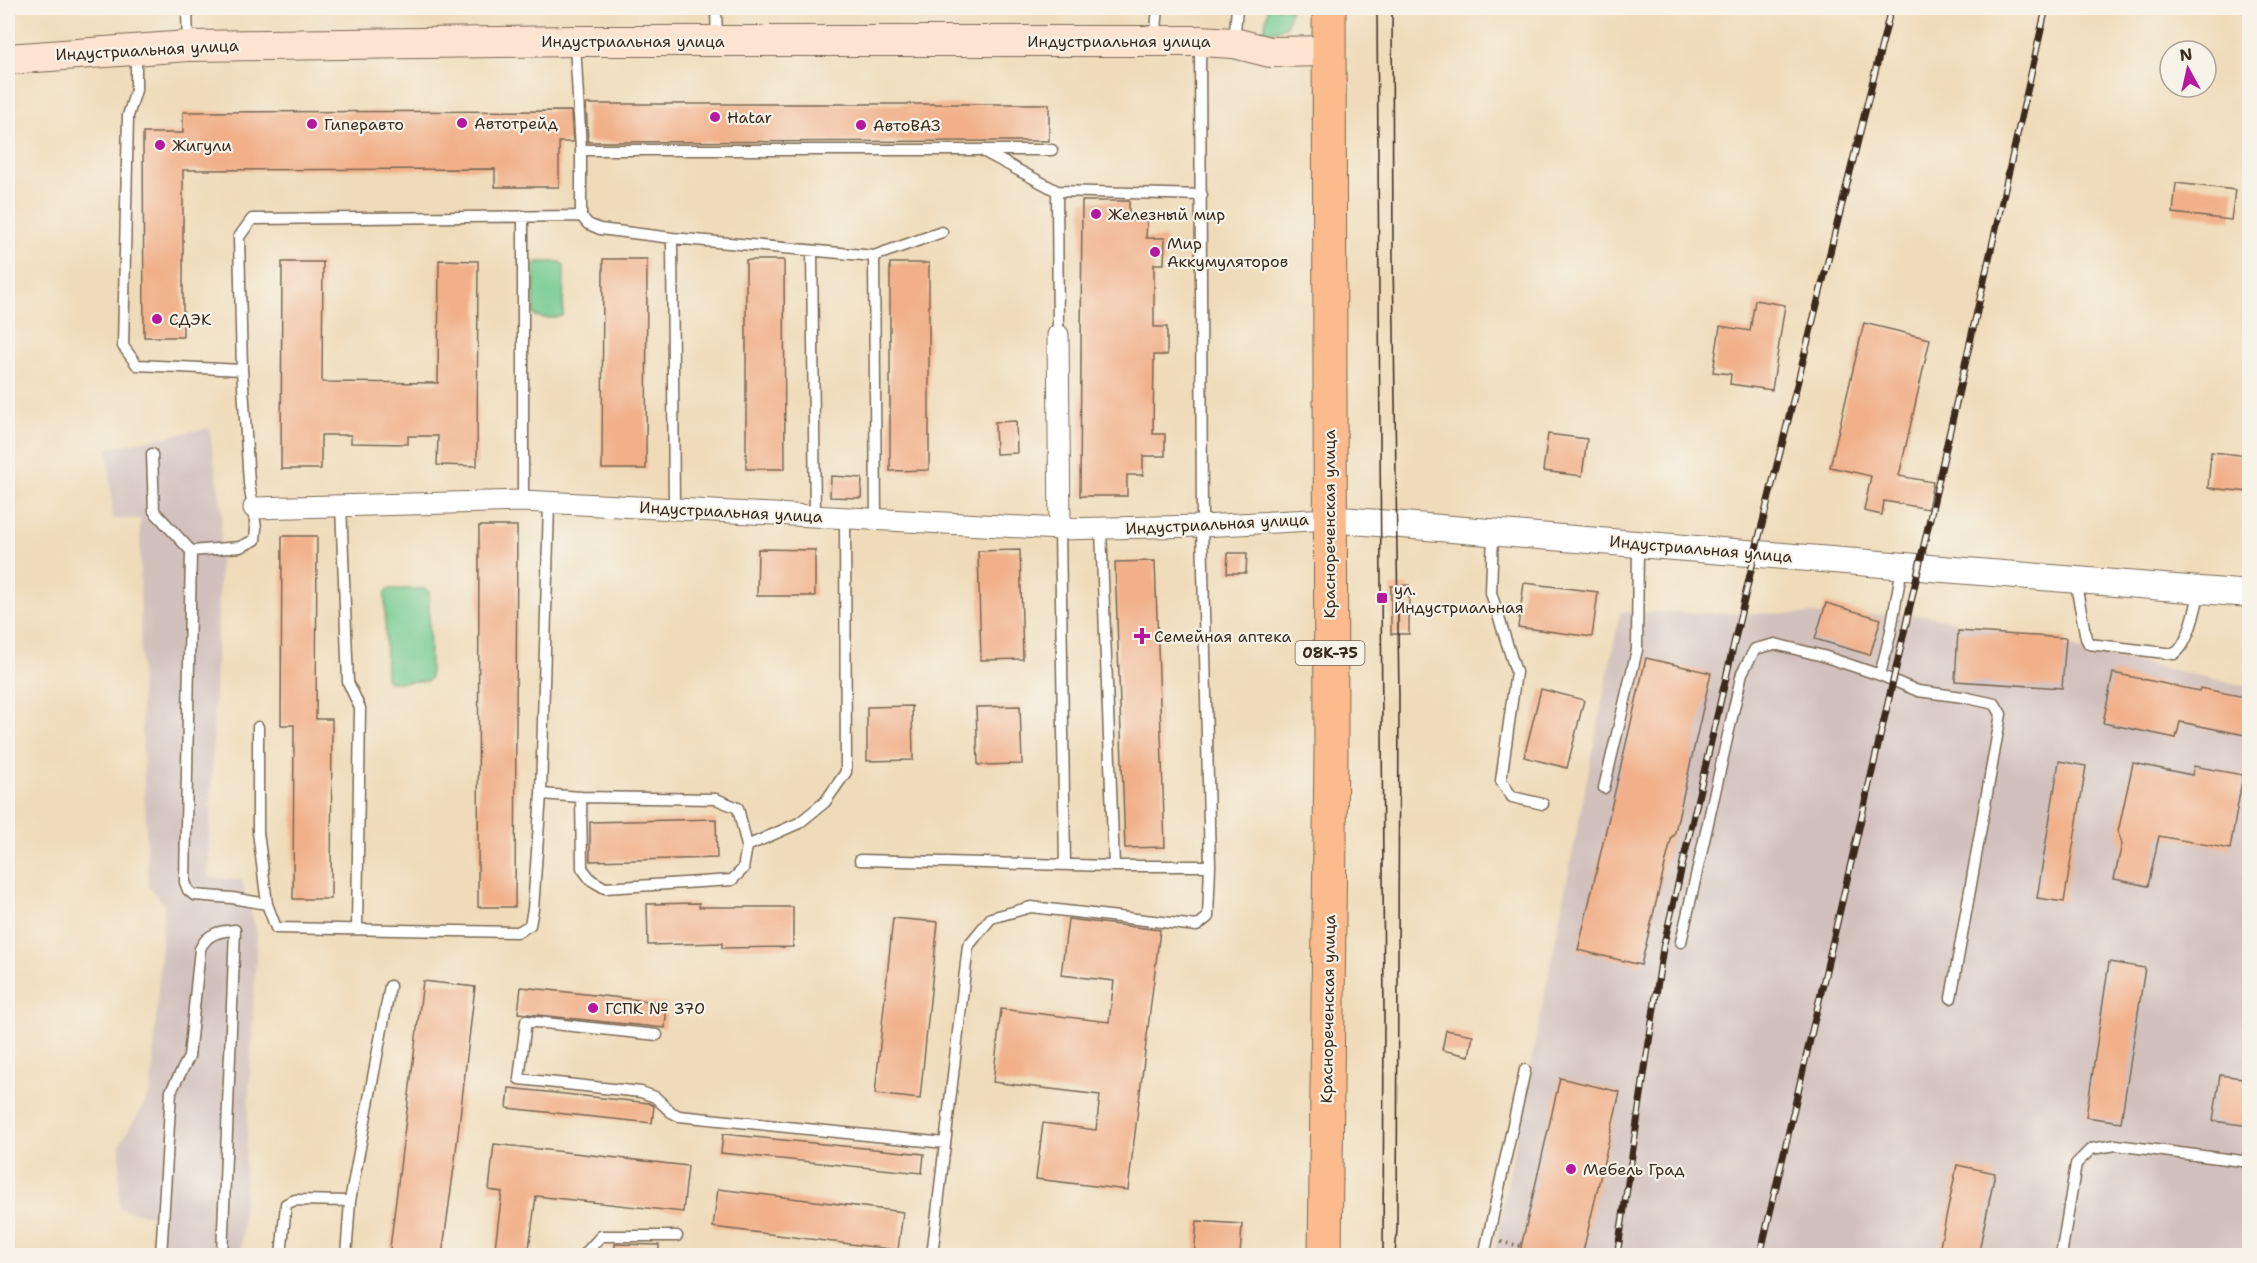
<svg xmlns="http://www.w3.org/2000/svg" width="2257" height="1263" font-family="'Shantell Sans',sans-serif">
	<rect width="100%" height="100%" fill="#f7f3e8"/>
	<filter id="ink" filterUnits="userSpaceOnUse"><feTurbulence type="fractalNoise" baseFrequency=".0167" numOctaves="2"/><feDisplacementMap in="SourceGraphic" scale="12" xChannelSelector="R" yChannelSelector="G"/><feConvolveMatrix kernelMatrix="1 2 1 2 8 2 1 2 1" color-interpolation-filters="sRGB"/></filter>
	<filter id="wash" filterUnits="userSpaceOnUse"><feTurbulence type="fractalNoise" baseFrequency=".008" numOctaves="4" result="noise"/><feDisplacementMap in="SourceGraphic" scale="24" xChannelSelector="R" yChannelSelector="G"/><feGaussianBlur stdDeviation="1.35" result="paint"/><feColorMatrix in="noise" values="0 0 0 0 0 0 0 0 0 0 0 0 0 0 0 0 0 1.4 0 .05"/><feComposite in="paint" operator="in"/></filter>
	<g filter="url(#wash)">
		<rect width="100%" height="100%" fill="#efdbb9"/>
		<path fill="#d1c0bc" d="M209,428L222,510L208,877L242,880L257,933L241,1255H152L154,1216L119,1209L120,1144L151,1092L164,904L148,886L141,699L140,519H113L108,448Z
			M1620,612L1926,615L2249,687V1255L1493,1256Z"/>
		<path fill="#72ca8f" stroke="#567a56" stroke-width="1.5" d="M1268,8H1291L1286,27L1264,34Z
			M538,262H560L564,265L563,315C556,319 541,319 534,315V265Z
			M388,589H425L429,592L430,678L427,681L390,682L386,679L385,593Z"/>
		<g id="blocks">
			<path fill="#f1b08a" d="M586,104H1049V141L588,142Z
				M571,111L573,142H559V187H495V169L183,170V337H144L143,133H183V112Z
				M2176,183L2235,190L2231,220L2173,213Z
				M1082,201H1129V220L1147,221L1146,238H1165L1164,264H1154V327H1167V355H1154L1153,434H1165V456H1143V475H1127V496H1080Z
				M603,259H647L646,469H602Z
				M439,260L478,261L477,466L437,465L438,436H408V444L351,443V435H321V469H281L282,262H323L322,382L438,383Z
				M746,260H784L785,469H746Z
				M890,263H929V470L890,471Z
				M1755,300L1785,305L1772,390L1730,384L1731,374L1713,372L1720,326L1750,331Z
				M1864,323L1930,339L1899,476L1933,482L1928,509L1884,501L1882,515L1864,511L1871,476L1830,467Z
				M1016,421L1017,453L996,454L995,422Z
				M1548,434L1587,439L1582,476L1543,471Z
				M2211,452L2250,456V492L2208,488Z
				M831,476L862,478L861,498L830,497Z
				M479,526H517L515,907H478Z
				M282,536H317L316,719H332L331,899H293L294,725H281Z
				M758,549L815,550V596H757Z
				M1020,550L1023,659L981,660L978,551Z
				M1228,553H1247L1246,573H1227Z
				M1155,561L1165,847L1125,848L1115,562Z
				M1524,583L1598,592L1592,637L1518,627Z
				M1409,585V634H1391V586Z
				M1826,603L1881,619L1870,655L1815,639Z
				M1958,631L2066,638L2062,688L1955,681Z
				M1646,658L1711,673L1674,836H1672L1641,965L1578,950Z
				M2113,673L2199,691L2200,688L2250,698V736L2180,722L2176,738L2103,723Z
				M1541,689L1584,700L1567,768L1524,757Z
				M912,706L913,760L867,761V707Z
				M1020,706L1022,764L978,765L976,707Z
				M2059,761L2086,766L2064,902L2037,898Z
				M2133,763L2192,775L2194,766L2243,775L2230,849L2159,836L2148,886L2114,879L2122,844L2118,832Z
				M716,819L717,858L590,861V822Z
				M699,903V907H793V947L722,948V943L648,945L647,904Z
				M893,918L938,922L920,1099L875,1094Z
				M1068,919L1160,930L1128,1190L1036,1179L1043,1123L1096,1130L1100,1095L993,1082L1001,1009L1109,1022L1114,981L1061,975Z
				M2109,962L2145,968L2121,1122L2086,1117Z
				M423,981L475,987L455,1160L442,1256H389Z
				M521,987L667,1003L665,1028L518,1013Z
				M1446,1030L1473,1035L1469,1056L1442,1050Z
				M2220,1075L2250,1079V1126L2213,1121Z
				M1560,1078L1620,1092L1582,1256H1519Z
				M509,1088L649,1103L654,1106L652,1123L507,1108Z
				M723,1134L924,1154L922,1173L721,1153Z
				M494,1144L688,1166L683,1212L536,1196L528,1256H494L502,1192L489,1190Z
				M1957,1165L1995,1173L1978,1256H1938Z
				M718,1189L903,1212L898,1250L713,1227Z
				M1197,1221L1242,1224L1240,1256H1194Z
				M615,1244L659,1245V1256H614Z"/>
		</g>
	</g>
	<g filter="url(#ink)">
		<use href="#blocks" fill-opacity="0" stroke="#7a6854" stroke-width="1.5"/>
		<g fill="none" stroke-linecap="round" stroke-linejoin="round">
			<g stroke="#7a6854" stroke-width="13">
				<path id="service" d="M187,8L188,46
					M716,8L717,40
					M1155,40L1158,8
					M1234,43L1237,8
					M575,44L581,150V216
					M136,53V90L128,116L123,346L137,365L242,370
					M581,150H1052
					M981,150L1057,191L1058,335
					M1057,191L1202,195
					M672,238L674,509
					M812,251L815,515
					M874,256L876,520
					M152,454L154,511L191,551L185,882L188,890L194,895L232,898L267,904L276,928L518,932L530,925L533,909L541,794L549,503
					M523,501V216
					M341,505L348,682L360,708L357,928
					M1060,529L1065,865
					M1101,529L1114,866H1210
					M1493,532L1491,593L1516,672L1501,781L1512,797L1543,804
					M191,551L240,547L255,540L256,528L249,483L242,370L239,237L252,219L581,216L588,224L600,229L672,238L874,256L942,232
					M2075,580L2086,638L2089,644L2174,654C2189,646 2196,606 2200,590
					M1880,675L1918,691L1963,697L1995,704L2001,714L1951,998
					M258,727V832L267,904
					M1604,788L1637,650L1638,545
					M541,794L581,797L582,868L591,880L605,888L732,880L743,869L747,846L799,823L825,802L846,772L845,518
					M581,797L716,799L738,808L747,846
					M860,860L1114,866
					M1681,942L1742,673L1755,649L1775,644L1823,656L1880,675L1890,635L1902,567
					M657,1035L526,1021L519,1079L641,1092L655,1097L671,1112L679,1116L945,1143
					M350,1201L390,986
					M161,1256L171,1091L189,1057L200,949C207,933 220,931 235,930L222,1256
					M281,1256L286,1204L295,1200L350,1201L346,1256
					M583,1256L601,1236H677
					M932,1256L968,946L991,918L1031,907L1197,926L1208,917L1210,866L1202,526L1200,42
					M1484,1256L1525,1070
					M2061,1256L2076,1164L2091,1149L2116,1145L2250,1162"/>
			</g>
			<g stroke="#7a6854" stroke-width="23">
				<path id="minor" d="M1058,335L1060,529
					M254,508L523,501L1060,529L1202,526L1329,519"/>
			</g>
			<g stroke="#7a6854" stroke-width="28">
				<path id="tertiary" d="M1329,519L2250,594"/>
			</g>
			<g stroke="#7a6854" stroke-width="32">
				<path id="secondary" d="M8,59L188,46L575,41H1200L1234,43L1270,52L1329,51"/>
			</g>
			<g stroke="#7a6854" stroke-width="35">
				<path id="primary" d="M1325,1256L1331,752L1329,8"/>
			</g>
			<path stroke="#7a6854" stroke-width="4" stroke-dasharray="1.5 4.5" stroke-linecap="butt" d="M1501,1242L1521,1246"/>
			<use href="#service" stroke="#fff" stroke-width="10"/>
			<use href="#minor" stroke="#fff" stroke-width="21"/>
			<use href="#tertiary" stroke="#fff" stroke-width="26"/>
			<use href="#secondary" stroke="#fde4d1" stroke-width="30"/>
			<use href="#primary" stroke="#fbbb8c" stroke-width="33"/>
			<path stroke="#3b2a1e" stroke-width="1.5" d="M1377,8L1384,1013L1383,1256
				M1392,8L1393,256L1399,697L1397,1229L1395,1256"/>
			<g stroke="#3b2a1e" stroke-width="7">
				<path id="rail" d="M1617,1256L1663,948L1755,553L1891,8
					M1760,1256L1893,681L2046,8"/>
			</g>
			<use href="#rail" stroke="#f7f3e8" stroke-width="4.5" stroke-dasharray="14" stroke-linecap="butt"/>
		</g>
	</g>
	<g fill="#b5179e" stroke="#f7f3e8" stroke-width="2">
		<circle cx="715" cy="117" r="6"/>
		<circle cx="462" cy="123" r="6"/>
		<circle cx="312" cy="124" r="6"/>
		<circle cx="861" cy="125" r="6"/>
		<circle cx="160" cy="145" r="6"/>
		<circle cx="1096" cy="214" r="6"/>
		<circle cx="1155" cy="252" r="6"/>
		<circle cx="157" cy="319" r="6"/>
		<rect x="1376" y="592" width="12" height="12" rx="3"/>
		<path d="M1139 627h6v6h6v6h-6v6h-6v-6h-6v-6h6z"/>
		<circle cx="593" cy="1008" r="6"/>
		<circle cx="1571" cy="1169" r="6"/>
	</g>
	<g text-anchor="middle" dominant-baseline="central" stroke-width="4.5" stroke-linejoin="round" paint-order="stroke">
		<rect fill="#f7f3e8" stroke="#73665b" stroke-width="1.5" x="1295.5" y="641" width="69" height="24" rx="4.5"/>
		<g font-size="15" font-weight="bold" fill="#3b2a1e">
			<text x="1330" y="653">08К-75</text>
		</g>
		<g font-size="16" fill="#3b2a1e" stroke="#f7f3e8">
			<text x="633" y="41">Индустриальная улица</text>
			<text x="1119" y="41">Индустриальная улица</text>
			<text transform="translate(147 50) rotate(-3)">Индустриальная улица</text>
			<text transform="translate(731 512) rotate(3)">Индустриальная улица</text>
			<text transform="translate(1217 524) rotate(-3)">Индустриальная улица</text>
			<text transform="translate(1329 524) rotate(-90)">Краснореченская улица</text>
			<text transform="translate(1701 549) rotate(5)">Индустриальная улица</text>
			<text transform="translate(1328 1009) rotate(-89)">Краснореченская улица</text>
		</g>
		<g font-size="16" fill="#3b2a1e" stroke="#f7f3e8" text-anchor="start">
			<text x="727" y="117">Hatar</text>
			<text x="474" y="123">Автотрейд</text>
			<text x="324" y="124">Гиперавто</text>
			<text x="873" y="125">АвтоВАЗ</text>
			<text x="172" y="145">Жигули</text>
			<text x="1108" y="214">Железный мир</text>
			<text x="1167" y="243">Мир<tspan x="1167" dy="18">Аккумуляторов</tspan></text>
			<text x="169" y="319">СДЭК</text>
			<text x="1394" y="589">ул.<tspan x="1394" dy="18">Индустриальная</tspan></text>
			<text x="1154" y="636">Семейная аптека</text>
			<text x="605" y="1008">ГСПК № 370</text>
			<text x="1583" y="1169">Мебель Град</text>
		</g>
	</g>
	<rect width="2257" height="1263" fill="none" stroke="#f7f3e8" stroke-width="30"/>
	<g transform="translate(2188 69) rotate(352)"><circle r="28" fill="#f7f3e8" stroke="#aca397" stroke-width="1.5"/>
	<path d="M0-4.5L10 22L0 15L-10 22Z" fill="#b5179e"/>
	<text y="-9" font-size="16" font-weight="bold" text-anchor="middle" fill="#3b2a1e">N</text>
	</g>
</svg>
